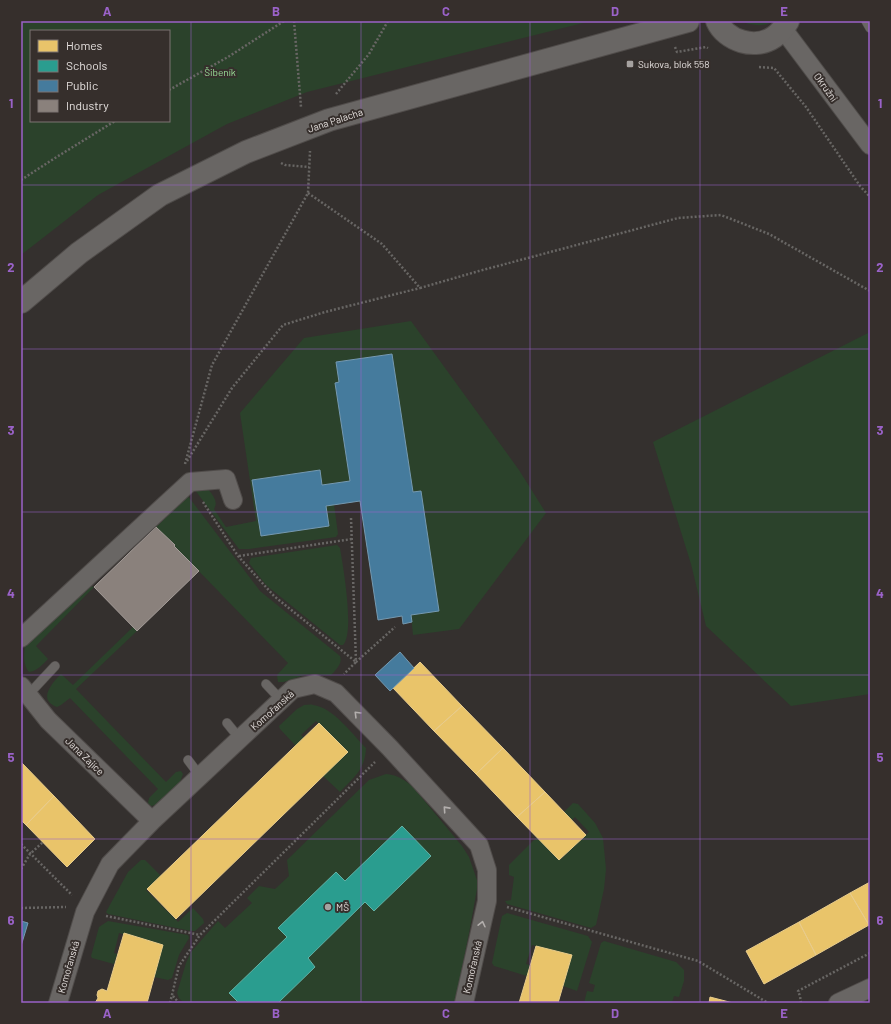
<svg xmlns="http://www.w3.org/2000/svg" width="891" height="1024" font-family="Barlow,sans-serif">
	<rect width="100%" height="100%" fill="#34302e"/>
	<path fill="#2b422b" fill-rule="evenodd" d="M21,21H591L307,92L227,124L98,195L21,255ZM31,31H169V121H31Z
		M739,21H774C763,28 751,25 739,21Z
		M411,321L519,470L546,513L459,629L413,635L411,615L413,492L391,354L336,362L339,382L335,383L350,481L322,485L320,470L253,480L261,536L329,526L326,506L334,504L338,534L336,537L249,549H239L195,490L207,488C212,494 219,501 214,509L226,527L256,521L240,413L304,338Z
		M870,332V694L791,706L706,626L691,564L653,442Z
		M188,496L260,591L340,656C343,663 336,670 331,675C323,675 313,674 305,675C296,677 287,683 278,682L277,675L288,663L156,527Z
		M337,545L340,548C343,566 355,633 343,645H340L266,585L249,563L251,558Z
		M86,585L94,587L36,646L48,659C42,665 37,671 29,672C21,663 25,649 26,639Z
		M133,627L137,631L76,689L166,782L176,772L181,771L183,774L180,782L156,805L151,806L148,803L149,798L158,789L70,698L61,705L57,707C37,700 52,683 61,674L73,685Z
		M304,705C307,705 311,704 313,705C333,707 353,735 366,748C365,770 354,777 340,792L323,776L347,753L316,721L301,735L304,738L296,746L280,729L279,726L297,709Z
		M386,774C397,775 404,779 413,787L462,846L469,857L478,883L470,928L455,1003H184L179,998L177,993L186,963L191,952L218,921L225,928L252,903L247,898L259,886L275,889L289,876L287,860L369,780Z
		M573,803L578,804L595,823L603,838L606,869L604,889L596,925L591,928L507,904L505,901L511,900L514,877L509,875V865L537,837L560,860L589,832L575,817L572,820L564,812Z
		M141,860H145L161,876L146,890L178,922L193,908L203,919L204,923L195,931H191L108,914L106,912L128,872Z
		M507,913L588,936L592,942L577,991L563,986L571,955L532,945L526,964L530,965L527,976L494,966L492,963L502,916Z
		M108,921L188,935L189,938L179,955L172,978L168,980L154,977L162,945L119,933L114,953L117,954L114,964L92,958L91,956L99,927Z
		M604,941L676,962L684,970V981L679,997L674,996L672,1003H584L587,991L593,992L595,985L589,983L601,943Z"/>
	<path fill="#e9c46a" stroke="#e8cc8c" d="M420,662L462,706L434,731L393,688Z
		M462,706L503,748L476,774L434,731Z
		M319,723L348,752L176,919L147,889Z
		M503,748L545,792L517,817L476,774Z
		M21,762L54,796L26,825L21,820Z
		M545,792L586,835L559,860L517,817Z
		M54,796L95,839L67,867L26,825Z
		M870,882V924L869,925L850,893Z
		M850,893L869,925L816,955L799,922Z
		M799,922L816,955L764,984L746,951Z
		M124,933L163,945L147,1003H95L98,998L97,995L98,991L102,989L107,991Z
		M536,946L572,955L558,1003H519Z
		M710,997L733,1003H709Z"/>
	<path fill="#2a9d8f" stroke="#62b1a6" d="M402,826L431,856L374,911L365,902L308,958L315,967L278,1003H239L229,993L287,937L278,928L336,872L345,881Z"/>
	<path fill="#457b9d" stroke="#7599b0" d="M392,354L413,492L421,491L439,611L411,615L412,622L403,624L402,616L378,620L360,501L326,506L329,526L261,536L252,480L320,470L322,485L350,481L335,383L339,382L336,362Z
		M400,652L414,668L390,691L375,675Z
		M21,921L28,923L21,946Z"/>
	<path fill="#8a817c" stroke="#a59d99" d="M156,527L175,545L174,546L199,571L137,631L94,587Z"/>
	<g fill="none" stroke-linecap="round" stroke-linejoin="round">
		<g stroke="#504c4a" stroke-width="10">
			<path id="lane" d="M866,21L870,28
				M266,684L281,700
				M28,695L55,666
				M227,723L240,739
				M188,760L200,776"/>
		</g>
		<g stroke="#504c4a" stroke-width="20">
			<path id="street" d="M783,29L870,145
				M21,638L190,482L226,479L233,500
				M21,686L48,720L152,821
				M58,1003L85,912L110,864L152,821L293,689L315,684L336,693L390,748L479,845L487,870V901L464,1003
				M838,1003L870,988"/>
		</g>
		<g stroke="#504c4a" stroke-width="24">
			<path id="secondary" d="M717,21C726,41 755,50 774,37C780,33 784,28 788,21
				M21,302L79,253L160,195L246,152L329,120L688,21"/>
		</g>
		<path stroke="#686664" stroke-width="2.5" stroke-dasharray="2 2" stroke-linecap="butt" d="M294,21L301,107
			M675,47L677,52L706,47L708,48
			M759,67L774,68L806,107L860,186L870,197
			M169,90L228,57L284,21
			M336,94L369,54L388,21
			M281,163L285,165L309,167
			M21,180L55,158L115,121
			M308,193L382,244L420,288L479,271L678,218L721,215L769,234L870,291
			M187,461L232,388L283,325L325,312L420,288
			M185,464L212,365L308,193L310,151
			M203,502L238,556L274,596L356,662L344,674
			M351,518L356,662L395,627
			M239,556L352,539
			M21,844L72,895
			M21,869L30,854L43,842
			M507,907L698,961L768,1003
			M21,908L66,907
			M106,916L200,935
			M173,996L179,1003
			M170,1003L179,966L200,935L375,762
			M801,1003L800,996L798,991L870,953"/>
		<use href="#lane" stroke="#696664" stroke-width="9"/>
		<use href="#street" stroke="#696664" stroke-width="18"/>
		<use href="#secondary" stroke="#696664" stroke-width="22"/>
	</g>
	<defs><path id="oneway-chevron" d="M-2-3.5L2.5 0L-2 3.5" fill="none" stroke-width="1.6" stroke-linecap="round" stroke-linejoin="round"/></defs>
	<g stroke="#b3afad">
		<use href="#oneway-chevron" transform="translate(357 714) rotate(-135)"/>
		<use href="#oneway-chevron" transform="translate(446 809) rotate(-132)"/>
		<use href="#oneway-chevron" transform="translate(482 924) rotate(-77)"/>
	</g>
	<path fill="none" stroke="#9a62c8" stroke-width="1" stroke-opacity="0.55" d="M191,21V1003M361,21V1003M530,21V1003M700,21V1003M21,185H870M21,349H870M21,512H870M21,675H870M21,839H870"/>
	<g fill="#a6a2a0" stroke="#362f2c" stroke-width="1.5">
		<rect x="626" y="60" width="8" height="8" rx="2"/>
		<circle cx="328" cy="907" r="4"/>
	</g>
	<g text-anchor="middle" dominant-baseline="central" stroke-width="4" stroke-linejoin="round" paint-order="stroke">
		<g font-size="10" fill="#e4dfdd" stroke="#362f2c" text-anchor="start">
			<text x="638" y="64">Sukova, blok 558</text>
			<text x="336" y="907">MŠ</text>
		</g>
		<g font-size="10" fill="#98dd97" stroke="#362f2c">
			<text x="220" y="72">Šibeník</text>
		</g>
		<g font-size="10" fill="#e4dfdd" stroke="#362f2c">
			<text transform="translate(826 87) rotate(54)">Okružní</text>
			<text transform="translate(335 120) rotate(-18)">Jana Palacha</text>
			<text transform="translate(272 710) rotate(-42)">Komořanská</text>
			<text transform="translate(85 756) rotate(44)">Jana Zajíce</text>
			<text transform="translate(68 967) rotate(-74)">Komořanská</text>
			<text transform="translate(472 967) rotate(-77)">Komořanská</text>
		</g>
	</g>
	<rect width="891" height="1024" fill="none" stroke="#362f2c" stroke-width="44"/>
	<rect x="30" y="30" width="140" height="92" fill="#362f2c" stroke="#7c7573"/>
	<rect x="38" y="40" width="20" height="12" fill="#e9c46a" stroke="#7c7573"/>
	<text x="66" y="50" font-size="12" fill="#e4dfdd">Homes</text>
	<rect x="38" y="60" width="20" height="12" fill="#2a9d8f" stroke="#7c7573"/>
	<text x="66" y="70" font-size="12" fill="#e4dfdd">Schools</text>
	<rect x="38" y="80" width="20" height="12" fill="#457b9d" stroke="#7c7573"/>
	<text x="66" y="90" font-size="12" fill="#e4dfdd">Public</text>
	<rect x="38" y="100" width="20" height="12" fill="#8a817c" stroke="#7c7573"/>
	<text x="66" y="110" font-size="12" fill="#e4dfdd">Industry</text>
	<rect x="22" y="22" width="847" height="980" fill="none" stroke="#9a62c8" stroke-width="1.5"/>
	<g font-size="13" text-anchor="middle" font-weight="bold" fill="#9a62c8">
		<text x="107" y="16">A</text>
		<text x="276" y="16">B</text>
		<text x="446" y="16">C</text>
		<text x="615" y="16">D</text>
		<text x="784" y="16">E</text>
		<text x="11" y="108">1</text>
		<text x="880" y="108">1</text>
		<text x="11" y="272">2</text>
		<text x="880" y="272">2</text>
		<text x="11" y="435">3</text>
		<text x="880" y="435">3</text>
		<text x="11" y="598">4</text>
		<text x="880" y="598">4</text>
		<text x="11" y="762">5</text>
		<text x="880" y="762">5</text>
		<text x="11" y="925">6</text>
		<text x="880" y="925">6</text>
		<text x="107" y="1018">A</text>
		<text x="276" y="1018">B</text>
		<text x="446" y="1018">C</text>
		<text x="615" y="1018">D</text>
		<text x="784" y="1018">E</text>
	</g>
</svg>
